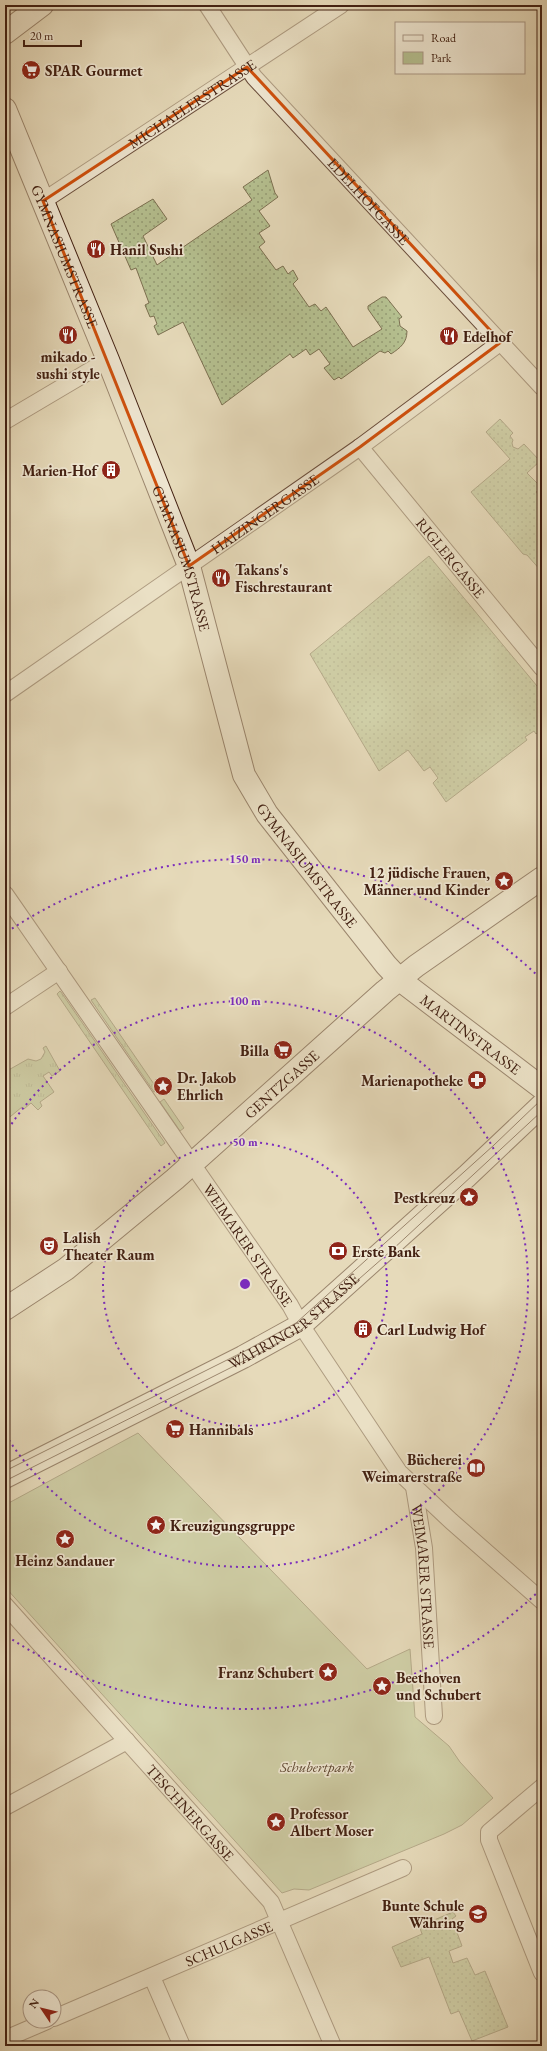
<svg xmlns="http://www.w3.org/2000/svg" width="547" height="2051" font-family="'EB Garamond',serif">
	<defs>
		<pattern id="grass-tufts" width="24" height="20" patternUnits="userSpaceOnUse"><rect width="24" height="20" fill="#b5c090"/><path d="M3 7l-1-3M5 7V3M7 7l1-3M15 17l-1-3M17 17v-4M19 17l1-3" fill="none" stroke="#959c74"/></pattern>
		<pattern id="garden-dots" width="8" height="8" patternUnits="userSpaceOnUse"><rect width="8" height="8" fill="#b5c090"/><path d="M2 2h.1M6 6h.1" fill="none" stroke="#959c74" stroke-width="1.8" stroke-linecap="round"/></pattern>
	</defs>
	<rect width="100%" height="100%" fill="#e6daba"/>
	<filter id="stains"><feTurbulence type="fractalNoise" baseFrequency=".005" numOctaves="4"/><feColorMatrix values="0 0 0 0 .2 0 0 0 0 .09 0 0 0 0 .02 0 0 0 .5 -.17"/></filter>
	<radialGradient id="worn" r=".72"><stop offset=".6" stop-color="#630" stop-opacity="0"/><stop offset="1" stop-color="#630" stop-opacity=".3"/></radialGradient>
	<path fill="url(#grass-tufts)" stroke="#7c7051" d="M60,991L61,992L165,1143L161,1146L57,994Z
		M95,998L158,1090L154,1092L91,1000Z
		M46,1046L60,1071L52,1076L49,1072L43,1076L54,1092L40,1102L42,1106L38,1110L31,1103L24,1109L22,1107L5,1121V1091L10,1088L5,1081V1072L28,1059L36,1061L41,1059L45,1052L43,1048Z
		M164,1099L184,1128L180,1131L160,1102Z"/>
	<path fill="#b5c090" stroke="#7c7051" d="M138,1433L367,1669L410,1649L415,1717L449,1746L460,1762L493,1798L462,1825L444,1834L309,1890L294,1889L282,1893L5,1587V1505Z"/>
	<path fill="url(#garden-dots)" stroke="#7c7051" d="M268,170L275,193L278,197L259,211L270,226L259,233L265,242L259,247L276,270L283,266L288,274L293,270L298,279L293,284L309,307L315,304L321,311L326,307L353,347L382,329L368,309V306L382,297H386L402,317L399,319L400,326L407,331C407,343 400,348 391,354L388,351L385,353L380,351L341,379L339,377L334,380L324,368L330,364L319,349L310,355L306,349L293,358L290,354L222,405L183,322L158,335L154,326L157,324L154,316L150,317L145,305L149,303L136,268L131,270L111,224L153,199L167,219L143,236L157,265L252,200L243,187Z
		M500,419L513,433L510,436L513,440L512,443L513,447L518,449L524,444L540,461L527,473L541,487L536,492L542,499V572L527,555L523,554L471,492L510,459L486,432Z
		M429,556L542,692V729L536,734L534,731L525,737L527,740L446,802L433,783L438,778L430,767L424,771L408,750L379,771L310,654Z
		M453,1912L456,1916L452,1919L462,1946L449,1951L453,1963L467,1958L475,1975L485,1971L508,2027L472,2041L459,2011L451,2014L429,1957L401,1967L392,1947L422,1934L420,1928L427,1923Z"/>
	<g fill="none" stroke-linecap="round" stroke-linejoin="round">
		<g stroke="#6b4e3c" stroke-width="18">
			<g id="street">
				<path id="s1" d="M207,5L254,77L542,387"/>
				<path id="s2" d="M43,201L341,5"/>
				<path d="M5,421L108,360"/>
				<path id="s3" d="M360,447L542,668"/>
				<path id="s4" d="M5,694L360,447L501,342"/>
				<path id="s5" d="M5,894L290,1305L301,1325L399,1472L451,1521L542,1601"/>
				<path d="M5,1007L59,971"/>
				<path id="s6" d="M414,1487L424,1548L434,1716"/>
				<path id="s7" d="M5,1605L271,1902L333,2046"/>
				<path d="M542,1787L489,1832V1840L542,1973"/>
				<path d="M5,1807L127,1741"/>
				<path d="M152,1977L182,2046"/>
				<path id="s8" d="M54,2018L403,1868"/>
				<path d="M5,2039L47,2021"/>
			</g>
		</g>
		<g stroke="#422012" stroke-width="24">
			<g id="secondary">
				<path d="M5,33L42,5"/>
				<path id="s9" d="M5,109L108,360L189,566L244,775L267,814L386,965L400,980L542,1088"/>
				<path id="s10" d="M5,1309L66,1269L175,1179L385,991L416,966L542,878"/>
				<path id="s11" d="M5,1477L243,1357L301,1325L467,1176L542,1105"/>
			</g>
		</g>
		<use href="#street" stroke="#efe7d2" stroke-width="16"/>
		<use href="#secondary" stroke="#efe7d2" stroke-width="22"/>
		<path stroke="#422012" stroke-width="1" d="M5,1471L245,1351L296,1323L494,1145L542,1099
			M5,1481L256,1355L301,1330L392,1250L542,1111"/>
	</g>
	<path d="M0 0H547V2051H0ZM247,67L501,342L360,447L189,566L43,201Z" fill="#e6daba" fill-opacity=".55" fill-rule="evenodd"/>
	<path fill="none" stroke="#cf500d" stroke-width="3" stroke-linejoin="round" d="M247,67L501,342L360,447L189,566L43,201Z"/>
	<g fill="none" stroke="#7b2cbf" stroke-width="2" stroke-dasharray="2 4">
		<circle cx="245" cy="1284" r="142"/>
		<path d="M5 1134A283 283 0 1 1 5 1434"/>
		<path d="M540 1590A425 425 0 0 1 7 1636M7 932A425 425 0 0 1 540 978"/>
	</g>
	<defs>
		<g id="supermarket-disc" transform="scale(1)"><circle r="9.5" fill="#8f2418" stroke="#efe7d2"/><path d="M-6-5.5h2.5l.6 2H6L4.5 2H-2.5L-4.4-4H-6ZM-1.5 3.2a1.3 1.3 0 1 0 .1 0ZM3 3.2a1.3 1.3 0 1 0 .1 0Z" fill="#fff"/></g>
		<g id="restaurant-disc" transform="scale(1)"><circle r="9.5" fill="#8f2418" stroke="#efe7d2"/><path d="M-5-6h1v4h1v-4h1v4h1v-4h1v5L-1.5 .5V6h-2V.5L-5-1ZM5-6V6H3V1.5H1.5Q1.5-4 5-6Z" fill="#fff"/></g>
		<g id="building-disc" transform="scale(1)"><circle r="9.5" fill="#8f2418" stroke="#efe7d2"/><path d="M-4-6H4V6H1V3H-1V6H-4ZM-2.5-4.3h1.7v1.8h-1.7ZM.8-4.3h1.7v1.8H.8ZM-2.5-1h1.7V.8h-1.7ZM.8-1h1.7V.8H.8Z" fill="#fff"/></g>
		<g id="sight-disc" transform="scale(1)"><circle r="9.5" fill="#8f2418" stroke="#efe7d2"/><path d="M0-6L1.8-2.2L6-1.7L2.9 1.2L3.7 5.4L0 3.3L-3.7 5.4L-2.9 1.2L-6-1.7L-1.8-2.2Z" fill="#fff"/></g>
		<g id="pharmacy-disc" transform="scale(1)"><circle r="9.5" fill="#8f2418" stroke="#efe7d2"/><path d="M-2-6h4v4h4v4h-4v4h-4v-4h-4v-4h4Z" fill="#fff"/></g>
		<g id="theatre-disc" transform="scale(1)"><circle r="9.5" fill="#8f2418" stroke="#efe7d2"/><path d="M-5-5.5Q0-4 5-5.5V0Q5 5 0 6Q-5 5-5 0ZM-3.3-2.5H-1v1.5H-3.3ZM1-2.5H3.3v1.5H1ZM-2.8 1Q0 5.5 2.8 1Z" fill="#fff"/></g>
		<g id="bank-disc" transform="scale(1)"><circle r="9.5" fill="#8f2418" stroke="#efe7d2"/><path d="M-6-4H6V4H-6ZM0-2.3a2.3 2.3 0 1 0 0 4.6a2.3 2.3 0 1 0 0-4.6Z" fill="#fff"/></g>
		<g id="library-disc" transform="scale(1)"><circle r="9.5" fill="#8f2418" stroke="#efe7d2"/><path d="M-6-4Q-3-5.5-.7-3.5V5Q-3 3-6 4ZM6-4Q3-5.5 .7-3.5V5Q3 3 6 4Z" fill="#fff"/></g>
		<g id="school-disc" transform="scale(1)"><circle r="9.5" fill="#8f2418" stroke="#efe7d2"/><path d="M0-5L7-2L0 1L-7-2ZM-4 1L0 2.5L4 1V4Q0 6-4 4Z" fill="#fff"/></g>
	</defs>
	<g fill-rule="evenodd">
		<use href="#supermarket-disc" x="31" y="70"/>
		<use href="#restaurant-disc" x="96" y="249"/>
		<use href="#restaurant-disc" x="68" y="335"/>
		<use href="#restaurant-disc" x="449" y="336"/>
		<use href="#building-disc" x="111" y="470"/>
		<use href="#restaurant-disc" x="221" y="578"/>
		<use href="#sight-disc" x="504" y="881"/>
		<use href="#supermarket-disc" x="283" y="1050"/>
		<use href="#pharmacy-disc" x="477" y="1080"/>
		<use href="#sight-disc" x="163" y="1086"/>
		<use href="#sight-disc" x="469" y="1197"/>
		<use href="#theatre-disc" x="49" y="1246"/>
		<use href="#bank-disc" x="338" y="1251"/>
		<use href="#building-disc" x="363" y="1329"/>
		<use href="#supermarket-disc" x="175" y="1429"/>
		<use href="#library-disc" x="476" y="1468"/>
		<use href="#sight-disc" x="156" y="1525"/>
		<use href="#sight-disc" x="65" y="1539"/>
		<use href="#sight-disc" x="328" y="1672"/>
		<use href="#sight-disc" x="382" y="1686"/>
		<use href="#sight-disc" x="276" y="1822"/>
		<use href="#school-disc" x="478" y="1914"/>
	</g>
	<g text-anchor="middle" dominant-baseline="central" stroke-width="3.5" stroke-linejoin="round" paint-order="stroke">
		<g font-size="15" font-weight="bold" fill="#422012" stroke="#efe7d2" text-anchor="start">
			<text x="45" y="70">SPAR Gourmet</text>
			<text x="110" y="249">Hanil Sushi</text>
			<text x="463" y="336">Edelhof</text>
			<text x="68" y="356" text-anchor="middle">mikado -<tspan x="68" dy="17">sushi style</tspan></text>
			<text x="97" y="470" text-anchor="end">Marien-Hof</text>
			<text x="235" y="569">Takans's<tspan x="235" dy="17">Fischrestaurant</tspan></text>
			<text x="490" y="872" text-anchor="end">12 jüdische Frauen,<tspan x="490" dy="17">Männer und Kinder</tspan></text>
			<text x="269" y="1050" text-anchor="end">Billa</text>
			<text x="177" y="1077">Dr. Jakob<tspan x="177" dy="17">Ehrlich</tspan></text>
			<text x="463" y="1080" text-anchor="end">Marienapotheke</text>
			<text x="455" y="1197" text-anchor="end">Pestkreuz</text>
			<text x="63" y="1237">Lalish<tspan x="63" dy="17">Theater Raum</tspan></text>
			<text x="352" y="1251">Erste Bank</text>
			<text x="377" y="1329">Carl Ludwig Hof</text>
			<text x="189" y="1429">Hannibals</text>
			<text x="462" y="1459" text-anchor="end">Bücherei<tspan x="462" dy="17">Weimarerstraße</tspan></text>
			<text x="170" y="1525">Kreuzigungsgruppe</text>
			<text x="65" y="1560" text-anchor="middle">Heinz Sandauer</text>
			<text x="314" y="1672" text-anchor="end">Franz Schubert</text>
			<text x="396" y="1677">Beethoven<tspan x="396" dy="17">und Schubert</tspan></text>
			<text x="290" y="1813">Professor<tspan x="290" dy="17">Albert Moser</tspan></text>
			<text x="464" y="1905" text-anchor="end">Bunte Schule<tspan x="464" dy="17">Währing</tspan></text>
		</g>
		<g font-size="15" fill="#422012" stroke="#efe7d2">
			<text stroke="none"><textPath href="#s2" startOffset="178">MICHAELERSTRASSE</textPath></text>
			<text stroke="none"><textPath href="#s1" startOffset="255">EDELHOFGASSE</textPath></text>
			<text stroke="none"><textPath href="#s9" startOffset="159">GYMNASIUMSTRASSE</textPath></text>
			<text stroke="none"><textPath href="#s4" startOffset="316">HAIZINGERGASSE</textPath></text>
			<text stroke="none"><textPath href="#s3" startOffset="143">RIGLERGASSE</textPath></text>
			<text stroke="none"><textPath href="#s9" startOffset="483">GYMNASIUMSTRASSE</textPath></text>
			<text stroke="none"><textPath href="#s9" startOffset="819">GYMNASIUMSTRASSE</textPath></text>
			<text stroke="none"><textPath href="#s9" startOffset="1056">MARTINSTRASSE</textPath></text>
			<text stroke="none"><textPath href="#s10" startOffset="357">GENTZGASSE</textPath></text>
			<text stroke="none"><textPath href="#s5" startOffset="427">WEIMARER STRASSE</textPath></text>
			<text stroke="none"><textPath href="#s11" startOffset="329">WÄHRINGER STRASSE</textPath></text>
			<text stroke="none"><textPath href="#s6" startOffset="90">WEIMARER STRASSE</textPath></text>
			<text stroke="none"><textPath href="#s7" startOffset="278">TESCHNERGASSE</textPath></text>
			<text stroke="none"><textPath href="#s8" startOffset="190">SCHULGASSE</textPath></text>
		</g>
		<g font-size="15" font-style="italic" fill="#5f4832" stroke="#efe7d2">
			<text x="317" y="1766">Schubertpark</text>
		</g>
	</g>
	<circle cx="245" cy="1284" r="6" fill="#7b2cbf" stroke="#efe7d2" stroke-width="2"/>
	<g font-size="12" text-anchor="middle" font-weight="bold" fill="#7b2cbf" stroke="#efe7d2" stroke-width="3.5" stroke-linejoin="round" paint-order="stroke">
		<text x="245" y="863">150 m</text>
		<text x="245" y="1005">100 m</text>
		<text x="245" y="1146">50 m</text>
	</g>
	<rect width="547" height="2051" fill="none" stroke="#e6daba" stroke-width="20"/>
	<rect x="6" y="6" width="535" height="2039" fill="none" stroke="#422012" stroke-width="2"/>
	<rect x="10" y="10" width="527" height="2031" fill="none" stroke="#422012"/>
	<rect x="395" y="22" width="130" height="52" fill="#efe7d2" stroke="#aa9785"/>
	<rect x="403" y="35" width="20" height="6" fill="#efe7d2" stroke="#aa9785"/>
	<text x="431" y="42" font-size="12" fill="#422012">Road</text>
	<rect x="403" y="52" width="20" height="12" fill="#b5c090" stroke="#aa9785"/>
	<text x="431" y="62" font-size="12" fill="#422012">Park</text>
	<g transform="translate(42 2009) rotate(305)"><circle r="19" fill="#efe7d2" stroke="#aa9785"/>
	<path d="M0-3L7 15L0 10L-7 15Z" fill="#8f2418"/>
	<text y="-6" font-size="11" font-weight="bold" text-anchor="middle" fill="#422012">N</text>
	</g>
	<path d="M24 40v6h57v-6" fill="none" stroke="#422012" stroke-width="2"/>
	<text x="30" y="40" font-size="12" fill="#422012" stroke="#efe7d2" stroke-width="3" paint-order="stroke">20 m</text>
	<rect width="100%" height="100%" filter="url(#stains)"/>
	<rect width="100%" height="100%" fill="url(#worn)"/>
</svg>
